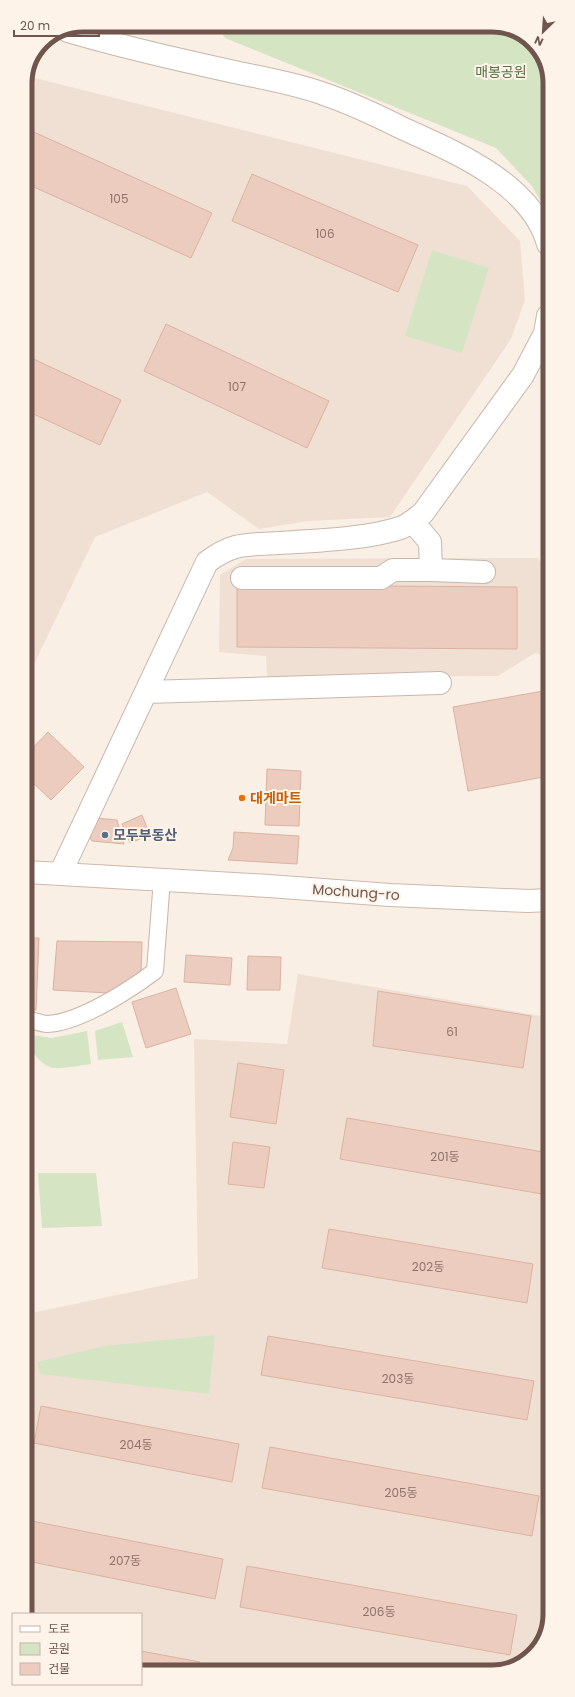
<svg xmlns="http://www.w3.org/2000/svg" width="575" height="1697" font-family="Poppins,'Noto Sans KR',sans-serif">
	<rect width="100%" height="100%" fill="#f9efe4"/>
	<path fill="#f0e0d3" d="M27,76L467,186L520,241L525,300L511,339L390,517L308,521L259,529L207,492L95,537L26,681L25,80Z
		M538,558L549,573V657L535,653L498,676L267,677L266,656L219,652L220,575L246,559Z
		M298,974L547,1017L549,998L550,1614L538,1649L507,1670L141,1672V1614H27V1314L198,1278L194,1039L287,1044Z"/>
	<path fill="#d5e5c4" d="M216,25H496L530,39L548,68V213L531,185L496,148L225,38Z
		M432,250L489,268L462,353L405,336Z
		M122,1022L133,1057L98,1060L95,1031Z
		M87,1031L91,1064C80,1065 65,1069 54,1068C40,1066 26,1046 26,1034L52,1038Z
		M38,1173H96L102,1226L42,1228Z
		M215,1335L209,1394L40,1374L37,1362L104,1346Z"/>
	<path fill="#ecccbe" stroke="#dcb2a1" d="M25,128L212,213L191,258L25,183Z
		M252,174L418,245L398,292L232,221Z
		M166,324L329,401L307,448L144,371Z
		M25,355L121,400L100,445L25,410Z
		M237,585L517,587V649L237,647Z
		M549,690V776L468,791L453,707Z
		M48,732L84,767L51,800L26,776V755Z
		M267,769L301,771L299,826L265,825Z
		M142,815L150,835L130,843L122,824Z
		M96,818L117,820L124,844L92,841L85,830Z
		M234,832L299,836L297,864L228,860L233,848Z
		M26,938H39L36,1010L28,1009V1002L26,1001Z
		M57,941L142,942L141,975L109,993L53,990Z
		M186,955L232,958L230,985L184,982Z
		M248,956L281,957L280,990H247Z
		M176,988L191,1034L146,1048L132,1002Z
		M378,991L531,1016L523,1068L373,1046Z
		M238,1063L284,1070L276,1124L230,1117Z
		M347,1118L549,1153L542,1194L340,1159Z
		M233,1142L270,1147L264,1188L228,1184Z
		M329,1229L533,1264L527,1303L322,1268Z
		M268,1336L534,1381L527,1420L261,1375Z
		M41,1406L239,1444L232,1482L34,1443Z
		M270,1447L539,1496L532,1536L262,1488Z
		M27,1520L223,1559L215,1599L27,1561Z
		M247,1566L517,1615L510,1655L240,1607Z
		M141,1651L200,1662L198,1671L141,1672Z
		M228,1667L251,1671H227Z"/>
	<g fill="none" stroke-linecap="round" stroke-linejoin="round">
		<g stroke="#c9b6ab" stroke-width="18">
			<path id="lane" d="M26,1019C32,1020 41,1024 47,1024C79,1023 130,990 155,971L162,879"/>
		</g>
		<g stroke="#c9b6ab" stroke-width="24">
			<path id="street" d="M68,31C122,47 175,59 230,71C261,78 294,83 324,94C351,103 378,116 404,129C455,152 532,184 548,244
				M412,521L430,542L431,570L484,572
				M242,578H381L393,570H431
				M146,692L440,683
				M61,872L207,562C234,542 246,545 279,543C314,541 367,539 400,528C409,525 416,518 423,513L523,375L545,333L548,316"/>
		</g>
		<g stroke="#ceb8ac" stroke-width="24">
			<path id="secondary" d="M26,872L269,886L390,895L528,901L549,900"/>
		</g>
		<use href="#lane" stroke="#fff" stroke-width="16"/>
		<use href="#street" stroke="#fff" stroke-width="22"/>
		<use href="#secondary" stroke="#fff" stroke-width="22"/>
	</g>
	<circle fill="#e8710a" stroke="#fdf3e9" stroke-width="1.5" cx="242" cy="798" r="4"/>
	<circle fill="#5c6f8a" stroke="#fdf3e9" stroke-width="1.5" cx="105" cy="835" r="4"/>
	<g text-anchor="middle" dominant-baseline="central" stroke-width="4" stroke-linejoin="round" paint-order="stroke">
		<g font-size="12" fill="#8e7368">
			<text x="119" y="198">105</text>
			<text x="325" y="233">106</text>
			<text x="237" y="386">107</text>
			<text x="452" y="1031">61</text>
			<text x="445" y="1156">201동</text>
			<text x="428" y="1266">202동</text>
			<text x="398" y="1378">203동</text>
			<text x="136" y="1444">204동</text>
			<text x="401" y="1492">205동</text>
			<text x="125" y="1560">207동</text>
			<text x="379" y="1611">206동</text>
		</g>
		<g font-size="14" fill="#587346" stroke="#fdf3e9">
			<text x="501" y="72">매봉공원</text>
		</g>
		<g font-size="14" font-weight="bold" fill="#c56008" stroke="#fdf3e9" text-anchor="start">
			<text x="250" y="798">대게마트</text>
		</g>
		<g font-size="14" font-weight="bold" fill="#4e5e75" stroke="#fdf3e9" text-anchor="start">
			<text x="113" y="835">모두부동산</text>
		</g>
		<g font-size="14" fill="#6f554c" stroke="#fdf3e9">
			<text transform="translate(356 892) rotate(4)">Mochung-ro</text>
		</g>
	</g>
	<path d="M0 0H575V1697H0ZM83 32H492A51 51 0 0 1 543 83V1614A51 51 0 0 1 492 1665H83A51 51 0 0 1 32 1614V83A51 51 0 0 1 83 32Z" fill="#fdf3e9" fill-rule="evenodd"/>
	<path fill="none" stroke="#6f554c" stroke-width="5" d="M83 32H492A51 51 0 0 1 543 83V1614A51 51 0 0 1 492 1665H83A51 51 0 0 1 32 1614V83A51 51 0 0 1 83 32Z"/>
	<rect x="12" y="1613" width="130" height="72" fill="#fdf3e9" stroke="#c4b4aa"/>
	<rect x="20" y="1626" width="20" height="6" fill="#ffffff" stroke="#c4b4aa"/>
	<text x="48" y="1633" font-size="12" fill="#6f554c">도로</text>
	<rect x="20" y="1643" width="20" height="12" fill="#d5e5c4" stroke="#c4b4aa"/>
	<text x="48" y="1653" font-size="12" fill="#6f554c">공원</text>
	<rect x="20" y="1663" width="20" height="12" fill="#ecccbe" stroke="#c4b4aa"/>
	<text x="48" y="1673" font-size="12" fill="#6f554c">건물</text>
	<g transform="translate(543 32) rotate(205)" stroke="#fdf3e9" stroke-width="3" paint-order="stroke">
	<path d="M0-3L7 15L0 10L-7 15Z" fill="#6f554c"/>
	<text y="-6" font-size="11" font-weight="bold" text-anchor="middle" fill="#6f554c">N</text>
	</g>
	<path d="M14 30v6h85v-6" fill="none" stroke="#6f554c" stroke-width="2"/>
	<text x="20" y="30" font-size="12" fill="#6f554c" stroke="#fdf3e9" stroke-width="3" paint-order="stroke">20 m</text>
</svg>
